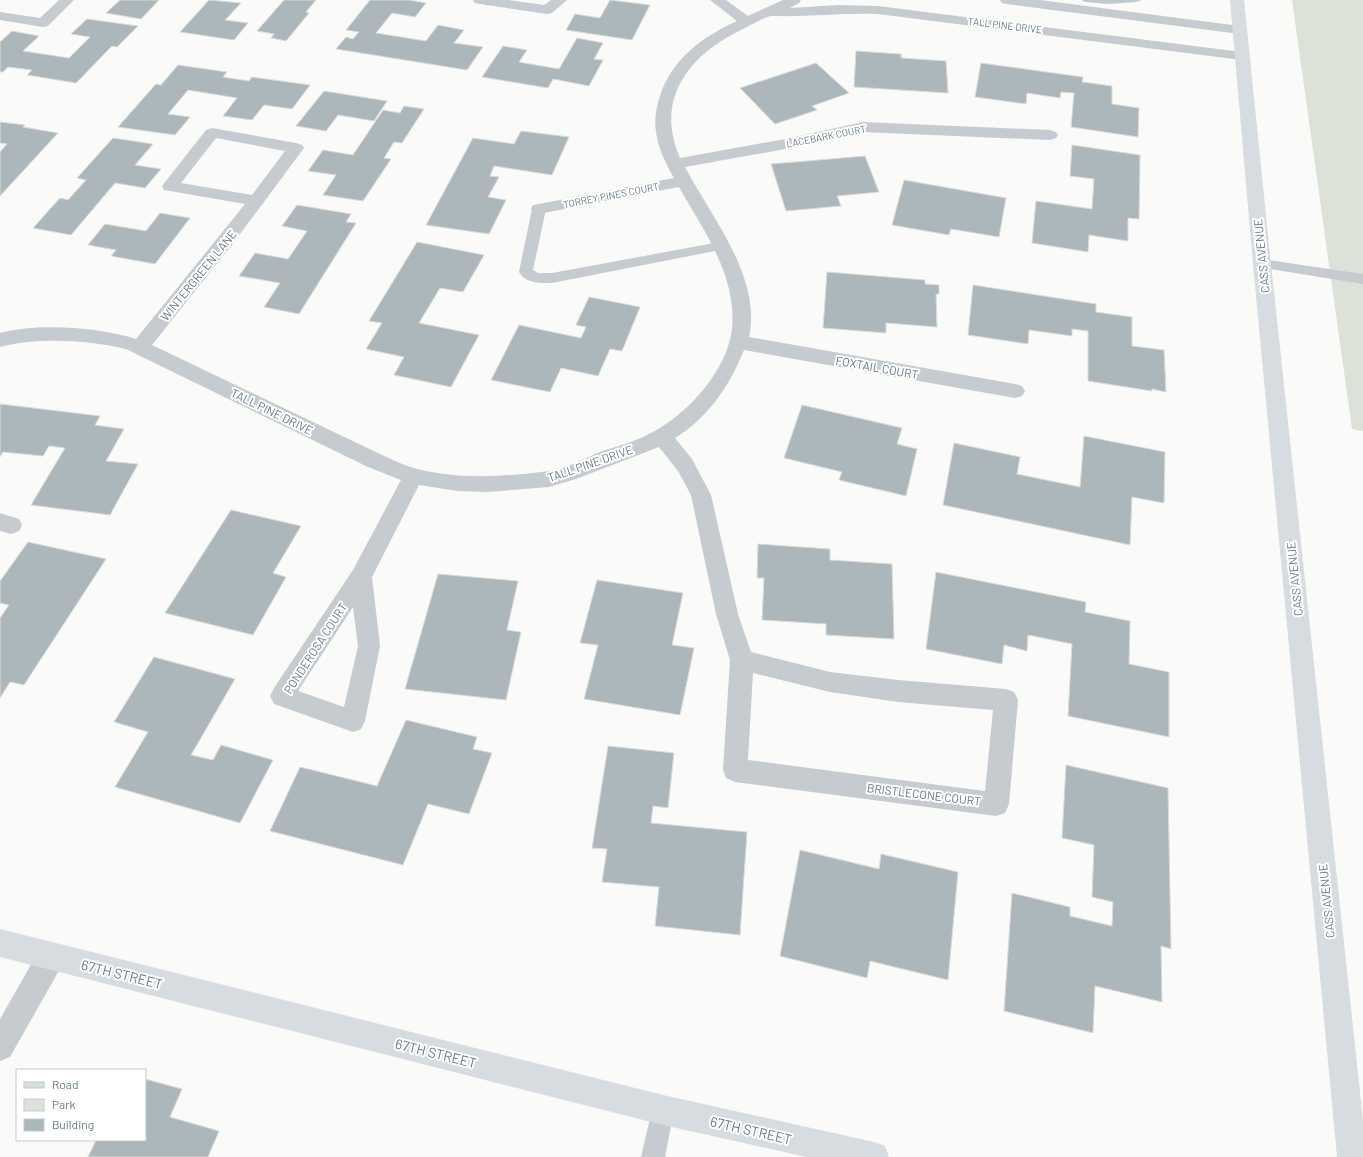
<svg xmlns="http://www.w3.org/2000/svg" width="1363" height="1157" font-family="Barlow,sans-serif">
	<rect width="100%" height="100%" fill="#fafaf8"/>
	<path fill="#dde2d8" d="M1292,0H1363V431L1352,429Z"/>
	<path fill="#bbcbcc" d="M1082,0H1142L1136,2L1109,4L1085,2Z"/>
	<path fill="#acb7bb" stroke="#dcdbda" d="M120,0H159L141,19L106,13Z
		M209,0L241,3L225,20L248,23L234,40L180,32Z
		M284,0H316L306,12L309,13L286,41L271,38L274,34L257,31Z
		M370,0H409L426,3L415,17L392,13L376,33L426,41L438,25L464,30L454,43L483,47L467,70L336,49L346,37L353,39L359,32L346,30Z
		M610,0L650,5L632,40L566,30L575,14L600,18Z
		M87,19L138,26L117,47L112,46L76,83L27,75L32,70L8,67L3,72H0V42L12,31L39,36L23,51L69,58L90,37L71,34Z
		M577,38L603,43L594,59L603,60L589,86L553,79L548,88L482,77L503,46L527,50L519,62L559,69Z
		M856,51L901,54V58L946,61L948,93L854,87Z
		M816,63L849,93L812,106L817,110L775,124L740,88Z
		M981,63L1083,77L1082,82L1112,86V104L1139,108L1138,137L1071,127L1074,93L1061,92L1060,98L1027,93L1026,104L975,97Z
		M178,65L227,72L223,77L249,81L252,77L310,85L292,109L264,105L252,120L223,116L237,98L188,90L168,114L190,117L175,135L118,127L156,84L161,85Z
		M324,91L387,101L374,121L338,115L326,131L296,126Z
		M404,106L424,109L402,143L394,142L384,158L391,159L363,201L323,195L336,175L308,171L323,150L353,155L383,110L400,113Z
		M0,122L25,125L23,127L58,133L0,196V152L7,144L0,143Z
		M521,131L569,137L552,175L494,166L490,176L499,177L488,197L506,200L489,234L426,225L473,138L514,144Z
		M113,138L153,144L135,165L161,169L145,188L115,183L71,235L33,228L60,198L68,200L86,180L77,178Z
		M1072,145L1140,155L1139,219L1128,218V241L1089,235L1088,252L1032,243L1036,201L1092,209L1094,179L1070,176Z
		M865,156L879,192L837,196L841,206L786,211L771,164Z
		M904,180L1006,198L999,237L951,229L949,235L892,225Z
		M297,205L351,214L346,222L356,223L299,314L264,307L280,283L239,276L255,253L288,259L307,231L282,226Z
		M160,213L190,218L155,264L111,256L116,250L88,245L105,224L146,231Z
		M417,242L484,255L463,292L440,288L419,323L479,335L451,387L394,375L404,357L366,349L382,323L369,321Z
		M827,272L925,280V284L939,285V294H936L937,327L886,323V333L823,328Z
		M973,285L1096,304V312L1132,317V346L1164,350L1166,392L1152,389V391L1088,381V331L1072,329V336L1029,330L1028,344L968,335Z
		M589,297L640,307L622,351L610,349L598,376L561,368L550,392L491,380L519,325L581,338L586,327L576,325Z
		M0,404L100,416L95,425L124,429L106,461L138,464L110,515L31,505L65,448L49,446L43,456L3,452L0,457Z
		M802,405L902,428L897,444L917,449L906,496L839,480L842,472L784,458Z
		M1084,436L1165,452L1164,503L1132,497L1130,545L943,505L954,443L1020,457L1017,474L1080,487Z
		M231,510L301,526L273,573L286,577L253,635L165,613Z
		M28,542L106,559L24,685L10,682L0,698V618L9,605L0,603V581Z
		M758,544L830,549V560L892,564L894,639L826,635V624L762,620L764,578H757Z
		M936,572L1086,602L1085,612L1130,621L1129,664L1169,672V737L1068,716L1072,644L1028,635L1027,651L1004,645L1002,664L926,649Z
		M438,574L518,581L507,630L521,632L506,700L405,689Z
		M597,580L683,593L672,645L694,648L680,715L584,699L598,645L580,643Z
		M154,657L235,679L191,755L213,760L221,745L273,760L240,823L115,787L148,732L114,722Z
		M406,720L477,737L473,749L492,753L469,814L428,804L403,865L270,831L300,767L377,786Z
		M608,746L674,753L668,808L653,806L651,823L747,832L740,935L655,926L659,887L602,882L607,849L592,848Z
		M1066,765L1168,788L1171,949L1161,946L1162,1002L1095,986L1093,1033L1004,1011L1012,893L1070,907V916L1112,926L1113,902L1092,897L1094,845L1062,838Z
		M800,850L879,869L881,854L958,872L948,980L870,961L867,978L780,956Z
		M145,1079L182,1089L170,1117L219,1131L208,1157H88L96,1140H145Z"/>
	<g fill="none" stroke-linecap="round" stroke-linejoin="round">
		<path fill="#c5cbce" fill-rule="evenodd" d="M539,205L544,206L546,209L533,270L538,273H552L720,242L725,243L727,246L725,249L720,250L552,283C540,283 526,284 519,272L532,209L534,206Z
			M1262,259L1363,274V284L1257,267L1255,264L1257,261Z
			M663,1099L671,1102L674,1110L665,1157H641L652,1110L655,1102Z"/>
		<path fill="#c5cbce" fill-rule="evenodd" d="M59,0H74L48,26L43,27L0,20V12L40,18Z
			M473,0H508L544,5L551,0H567L552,13L547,14L480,4L475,3Z
			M710,0H726L748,16L783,0H801L799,3L790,8L839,5L878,6L1242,52L1247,53L1249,56L1247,59L1242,60L878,14C842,13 807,17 772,16C765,16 748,27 741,30C689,55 654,99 680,158L791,138L863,122L1050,130L1056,132L1058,135L1056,138L1050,140L863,132L791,148L685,167C711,217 762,277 749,337L1015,384L1022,386L1025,391L1022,396L1015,398L744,350C730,385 708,418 675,438L692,459L711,495L738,614L751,652L830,672L898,680L1006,689L1014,692L1018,700L1009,804L1005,813L996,816L735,782L726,778L723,770L730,660L716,614L691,495L678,471L659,447L576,479L549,487L487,492L458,491L419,485L372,577L380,646L365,721L361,729L353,732L274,704L270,696L274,688L353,570L401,480L368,467L126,349C90,340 36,337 0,347V333C39,323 97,327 136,339L245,204L170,191L164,190L162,186L206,130L212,128L296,143L302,145L304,148L234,242L152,345L382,455C392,459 401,464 410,467C454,480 504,477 549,471C566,469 583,459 600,452C617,446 634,442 651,433C687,415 727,371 732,329C737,276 704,231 679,187L539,214L533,213L531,209L533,205L539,204L674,178C666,164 658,148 656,132C654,120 656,108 660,96C672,59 702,37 737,21ZM216,138L285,151L252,195L181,183ZM353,607L358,646L344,707L298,691ZM753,673L830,692L898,702L993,710L985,791L748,760Z
			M1000,0H1040L1240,26L1245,27L1247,30L1245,33L1240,34L1007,4L1002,3Z
			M0,513L19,519L22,525L19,531L11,534L0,531Z
			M51,943L61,947L65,957L61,967L10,1057L0,1061V1019L41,947Z"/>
		<path fill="#d6dcdf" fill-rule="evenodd" d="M1230,0H1244L1271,264L1363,1120V1157H1337L1253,264Z
			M0,929L663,1095L874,1142L885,1146L889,1157H807L663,1125L0,957Z"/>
	</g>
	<g text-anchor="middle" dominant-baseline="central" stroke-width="4" stroke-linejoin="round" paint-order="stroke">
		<g font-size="10" fill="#647a84" stroke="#fff">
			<text transform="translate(1005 25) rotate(7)">TALL PINE DRIVE</text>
			<text transform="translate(826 136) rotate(-11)">LACEBARK COURT</text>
			<text transform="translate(611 195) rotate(-11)">TORREY PINES COURT</text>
		</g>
		<g font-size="12" fill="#647a84" stroke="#fff">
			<text transform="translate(1261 256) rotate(-96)">CASS AVENUE</text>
			<text transform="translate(198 275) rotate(-51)">WINTERGREEN LANE</text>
			<text transform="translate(877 367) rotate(10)">FOXTAIL COURT</text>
			<text transform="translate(272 411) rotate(26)">TALL PINE DRIVE</text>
			<text transform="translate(590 463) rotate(-19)">TALL PINE DRIVE</text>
			<text transform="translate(1294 579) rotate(-96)">CASS AVENUE</text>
			<text transform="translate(315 648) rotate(-57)">PONDEROSA COURT</text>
			<text transform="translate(924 794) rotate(7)">BRISTLECONE COURT</text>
			<text transform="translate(1326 901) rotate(-96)">CASS AVENUE</text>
		</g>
		<g font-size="14" fill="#647a84" stroke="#fff">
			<text transform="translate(122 974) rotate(14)">67TH STREET</text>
			<text transform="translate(436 1053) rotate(14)">67TH STREET</text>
			<text transform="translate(751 1130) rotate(13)">67TH STREET</text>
		</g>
	</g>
	<rect x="16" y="1069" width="130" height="72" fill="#ffffff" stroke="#c1cace"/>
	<rect x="24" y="1082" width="20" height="6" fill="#d6dcdf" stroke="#c1cace"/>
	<text x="52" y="1089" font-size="12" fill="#647a84">Road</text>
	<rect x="24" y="1099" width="20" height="12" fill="#dde2d8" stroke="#c1cace"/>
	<text x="52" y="1109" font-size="12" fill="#647a84">Park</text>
	<rect x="24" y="1119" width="20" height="12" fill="#acb7bb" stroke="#c1cace"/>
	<text x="52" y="1129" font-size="12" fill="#647a84">Building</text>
</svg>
